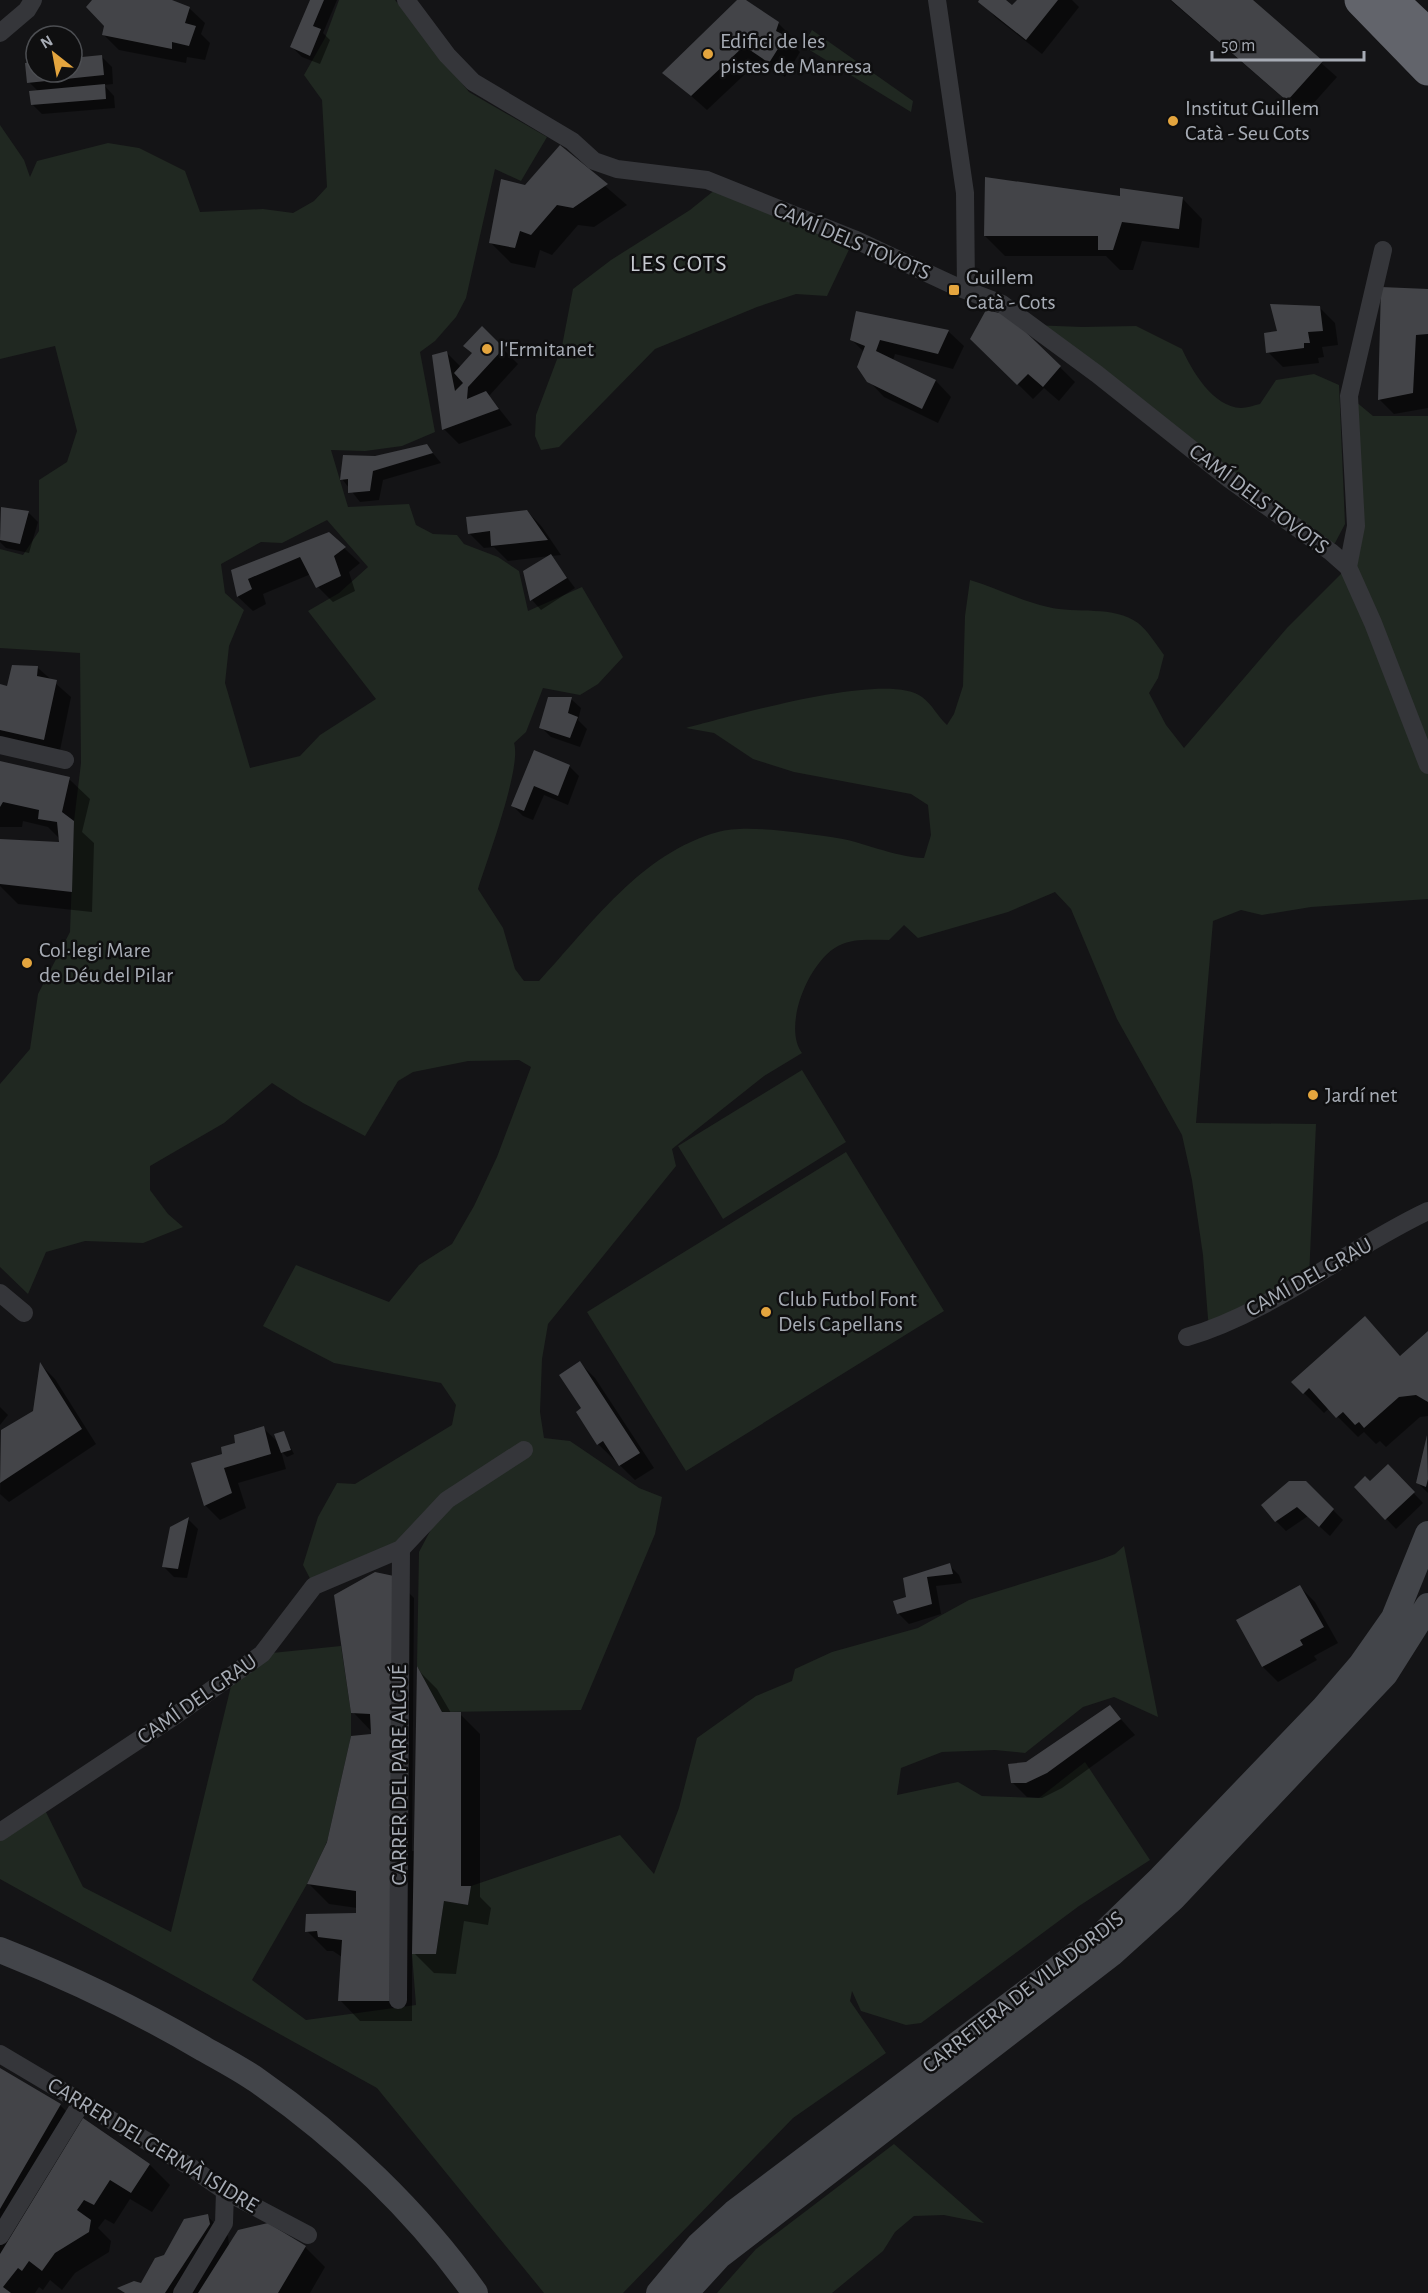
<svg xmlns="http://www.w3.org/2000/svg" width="1428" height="2293" font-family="'Alegreya Sans',sans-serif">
	<rect width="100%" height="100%" fill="#141416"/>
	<path fill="#202821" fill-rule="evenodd" d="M339,0H395L469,92L547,137L521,181L495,169L466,298L456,317L435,341L420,352L435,432L402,446L365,451L331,450L348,507L409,504L416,525L433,534L457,535L464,544L498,557L519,571L528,611L582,587L623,657L598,684L580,695L543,688L526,732L514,743C522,767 487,860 478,889L503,928L515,969L524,981H539C591,925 641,853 718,832C745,824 803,833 831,837C863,841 892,857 924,858L931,835L928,805L911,794L794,772L753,759L714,733L686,728C730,717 887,670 922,697C932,704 938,717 947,725L954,714L963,686L965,616L970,580C997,588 1021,601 1048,607C1076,614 1114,605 1138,623C1148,631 1156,644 1164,655L1158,678L1149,693L1166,725L1184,748L1287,628L1348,567L1349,396L1373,416H1428V899L1311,907L1262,915L1241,910L1213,921L1196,1123L1316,1124L1309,1277L1209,1331L1203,1255L1192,1180L1182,1135L1117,1019L1071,909L1055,892L1008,912L918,938L904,925L889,940C872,940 853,938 838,946C809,961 782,1026 802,1053L764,1076L672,1149L676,1166L548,1324L542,1359L540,1412L544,1438L570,1441L639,1488L662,1497L655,1534L581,1710L442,1712L417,1666L419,1552L445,1503L401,1549L314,1586L303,1565L318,1517L337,1483L355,1484L452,1425L456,1405L441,1383L334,1363L263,1326L296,1265L389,1302L419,1265L452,1244L474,1206L497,1157L531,1067L519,1060L468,1061L413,1072L398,1081L365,1136L303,1103L272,1083L224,1123L150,1166V1190L168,1214L183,1227L143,1243L85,1241L46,1252L28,1294L0,1267V1084L30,1049L38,994L70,932L74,821L81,763L80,653L0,648V549L23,555L39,531V480L67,462L77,431L55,346L0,359V125L24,160L30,177L37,161L108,143L139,148L185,171L200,212L263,209L293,213L314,201L327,187L322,100L304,75L325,38ZM327,520L368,567L339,593L308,611L376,699L320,735L300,756L250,768L225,683L229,646L244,610L225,593L221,564L261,542L282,543Z
		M812,30L913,101L911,112L803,46Z
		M721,185L854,239L827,296L796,294L757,307L655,349L559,447L541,450L535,436L536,415L562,346L573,289L611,260L690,210Z
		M1031,325L1082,327L1136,326L1182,349C1192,371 1213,407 1241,408C1247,408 1255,405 1260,404L1276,380L1314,374L1339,385L1345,524L1335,543L1320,544Z
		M802,1070L846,1142L723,1219L678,1146Z
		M846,1152L944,1311L686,1471L587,1312Z
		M1124,1546L1158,1717L1114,1697L1083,1707L1025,1753L995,1750L942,1752L901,1768L897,1795L958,1782L982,1796L1039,1798L1085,1762L1150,1860L1079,1906L921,2023L906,2025L861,2011L852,1991L850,2001L886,2053L793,2118L623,2293H544L377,2088L0,1879V1832L41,1802L83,1887L171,1932L234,1674L262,1654L341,1646L351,1713V1736L327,1842L307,1884L252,1980L306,2020L416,2005L412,1954H436L444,1901L468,1905L471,1886L620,1835L654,1874L679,1808L697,1738L756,1696L792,1681L795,1669L832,1652L918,1628L969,1600L1102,1559L1115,1554Z
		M894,2144L984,2223L944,2215L914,2216L895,2232L883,2251L832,2293H717L756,2249Z"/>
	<path fill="#0007" d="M94,0H168L189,8L205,23L201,34L210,43L205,60L187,57L186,63L119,50L104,35L106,25Z
		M311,0H337L323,33L330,40L320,64L302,57L292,47Z
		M739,0H743L778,23L793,38L792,44L800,52L785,77L760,60L707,110L665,73Z
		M981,0H1003L1013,7L1019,0H1072L1079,7L1042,54L995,17Z
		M1170,0H1250L1337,77L1303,115Z
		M102,57L112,67L113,84L104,85L114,96L115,108L42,114L32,104L38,91L29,82L36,63V72H72V60Z
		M560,147L627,205L594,227L578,225L552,255L540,250L535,268L511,263L491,243L526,187Z
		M1121,198H1182L1202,219L1199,248L1142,241L1133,270H1120L1106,256H1005L985,236Z
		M1428,291V408L1394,414L1379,399Z
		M1320,308L1335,323L1338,345L1322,347L1324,357L1318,358L1319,363L1283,367L1268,352L1279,332Z
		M857,312L949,332L964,346L953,369L895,354L893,361L936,381L951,397L938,423L884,397L869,381L864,352L851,339Z
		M1008,316L1075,382L1059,401L1044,388L1033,399L972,339Z
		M482,328L518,364L489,396L512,425L459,444L444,429L447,353L461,367L473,354Z
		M427,446L441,463L383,480L379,500L360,502L342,479L375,458Z
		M2,508L28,512L38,522L29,553L6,548L0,542Z
		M527,511L542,527L561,555L551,556L575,588L541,610L532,600L525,572L550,556L508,561L494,547L484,548L469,533Z
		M329,534L360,563L349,572L355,591L333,602L318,587L311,574L263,594L266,604L253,611L238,597L233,571Z
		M38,668L71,697L59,755L0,741V686L8,688Z
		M571,699L581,708L578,720L587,729L580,747L551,737L541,727Z
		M535,752L569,766L579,776L568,805L544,795L533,820L523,816L513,806Z
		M0,763L69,779L90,799L82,832L94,843L92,912L18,904L0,886V847L61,843L60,839L48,827L23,821L22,827H0Z
		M1365,1318L1401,1357L1428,1333V1416L1420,1417L1386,1447L1380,1441L1376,1444L1364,1432L1358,1437L1329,1408L1324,1413L1304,1393Z
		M580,1363L595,1378L654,1468L635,1480L598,1444L584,1409Z
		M41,1365L55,1379L96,1444L9,1502L0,1494L2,1431L34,1412Z
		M0,1407L8,1415L0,1425Z
		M263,1428L279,1443L283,1433L294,1454L287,1457L281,1451L286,1469L238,1483L246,1508L220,1520L205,1505L224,1455Z
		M1428,1438V1493L1418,1483Z
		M1388,1466L1423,1503L1396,1529L1356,1487L1370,1483Z
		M1306,1483L1343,1520L1330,1536L1308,1516L1286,1531L1276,1521Z
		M188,1519L198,1529L187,1578L174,1577L164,1567Z
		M949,1565L959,1575L962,1583L936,1586L941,1614L909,1624L899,1614L895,1602L908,1598L904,1579Z
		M393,1577L414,1598L412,1851H415L418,1670L437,1689L451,1713L460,1714L480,1734V1897L491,1908L488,1925L464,1921L456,1974L434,1973L412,1951V2021H360L340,2000L342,1957L333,1951H327L307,1931L357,1915V1908L329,1904L309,1884L372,1735V1732L353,1712Z
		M1300,1587L1315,1602L1338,1643L1314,1656L1317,1660L1278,1682L1263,1667L1238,1621Z
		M1110,1707L1135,1735L1062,1788L1042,1798L1027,1797L1012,1782L1026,1764Z
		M0,2070L60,2105L80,2125L83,2120L150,2165L170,2185L152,2212L130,2199L114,2224L105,2219L98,2228L111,2241L109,2252L75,2273L62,2290L50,2280L43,2290L39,2287L35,2293H0Z
		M207,2216L228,2236L229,2245L305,2247L325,2267L310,2293H125L120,2288L141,2284L165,2256Z"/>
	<path fill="#434448" d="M92,0H172L190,7L185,23L196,26L189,46L172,42V49L102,35L104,26L86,7Z
		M310,0H324L313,26L321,29L310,56L290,47Z
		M737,0H746L779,22L776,31L786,36L769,63L744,46L691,96L662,73Z
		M979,0H1006L1012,5L1017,0H1058L1026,40L978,2Z
		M1171,0H1253L1323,61L1287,101Z
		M102,55L104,75L27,83L25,63L36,62V72H72V58Z
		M105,84L106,99L31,105L29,91Z
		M560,145L608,184L573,208L557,205L531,235L520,231L515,248L489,243L501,179L525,185Z
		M985,177L1120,196V188L1183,197L1179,229L1122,222L1113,250H1098V236H984Z
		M1381,287L1428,289V334L1416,335L1413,393L1378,400Z
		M1270,304L1320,306L1323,331L1308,332L1310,343H1304V348L1266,353L1264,333L1277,331Z
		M986,310L1008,315L1061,366L1043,387L1028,374L1017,385L970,339Z
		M856,311L949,330L938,354L880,340L876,351L936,380L922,409L867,382L857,367L865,346L850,340Z
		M482,326L504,348L468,387L467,399L486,391L499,409L442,430L432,355L447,351L455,391L463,383L454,373L472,353L463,346Z
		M427,444L433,453L373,471L370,491L348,493V479L340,480L343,455L375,456Z
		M1,507L29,511L20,544L0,540Z
		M527,510L548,540L491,546L490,531L468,534L466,517Z
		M329,532L346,547L334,556L341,576L316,588L300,557L248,579L252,589L237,597L231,570Z
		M551,554L567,578L530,601L523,571Z
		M12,665L38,666L37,676L57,680L44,740L0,730V684L7,686Z
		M548,697H572L568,713L578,717L570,738L539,728Z
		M534,750L570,765L558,796L534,786L524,811L511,806Z
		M0,761L70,777L62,812L74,821L72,892L0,884V839L59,842L57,822L38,819L39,810L3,802L0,807Z
		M1365,1316L1400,1356L1428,1331V1402L1416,1395L1399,1397L1364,1428L1359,1422L1355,1425L1343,1412L1336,1418L1309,1388L1303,1394L1291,1382Z
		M580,1361L640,1453L619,1466L603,1441L597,1445L576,1412L581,1408L559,1375Z
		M40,1362L82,1429L0,1483L1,1430L33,1411Z
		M264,1426L271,1454L224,1468L232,1493L204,1506L191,1463L222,1454L221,1447L235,1443L234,1435Z
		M284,1431L291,1450L281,1453L274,1434Z
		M1427,1435L1428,1479L1426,1487L1416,1483Z
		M1388,1464L1415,1492L1385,1520L1354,1487L1365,1476L1370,1481Z
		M1289,1481H1306L1334,1509L1319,1527L1297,1507L1275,1522L1261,1505Z
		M189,1517L178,1569L162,1567L170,1527Z
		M950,1563L953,1574L927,1577L932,1604L897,1614L893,1601L906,1597L903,1578Z
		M375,1572L394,1576L392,2001H338L342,1940L318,1937L317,1931L305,1932L306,1914L356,1913V1891L307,1884L327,1842L351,1736L371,1734L370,1714L351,1713L334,1595Z
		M1300,1585L1324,1627L1300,1640L1303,1645L1262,1667L1236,1620Z
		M417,1666L442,1712H461V1886H471L468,1905L444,1901L436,1954H412Z
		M1110,1705L1121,1719L1047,1773L1026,1783H1011L1008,1764L1026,1762Z
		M0,2068L61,2104L0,2209Z
		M83,2118L150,2164L131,2193L110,2180L94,2205L84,2200L77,2210L91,2220L89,2232L55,2253L42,2271L29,2261L22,2271L18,2268L3,2287L11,2293H0V2254Z
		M208,2214L210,2224L165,2293H125L117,2288L134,2281L141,2283L155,2258L164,2255L184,2219Z
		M268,2223L306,2246L278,2293H198L238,2230Z"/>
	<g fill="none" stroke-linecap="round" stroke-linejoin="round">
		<path stroke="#35363a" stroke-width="18" d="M406,0L447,55L473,82L572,141L594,161L617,169L707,180L854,239L955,286L1002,304L1097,374L1229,479L1331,552L1348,567L1373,623L1428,765
			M937,0L965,193L966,289
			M0,33L27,10L33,0
			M1348,567L1356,526L1349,396L1383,250
			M0,745L65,760
			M0,1293L24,1313
			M1187,1337C1270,1313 1349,1248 1428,1211
			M0,1832L176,1715L262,1654L314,1586L401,1549L447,1500L524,1450
			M398,2000L401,1549
			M0,2054L192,2168L225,2191L308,2235
			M0,2236L82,2102
			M182,2293L224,2223L225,2191"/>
		<path stroke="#43454a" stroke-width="26" d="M0,1950C71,1978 138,2010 204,2049C222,2059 241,2069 258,2081C340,2138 418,2212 475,2293
			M659,2293L699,2245L734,2213L1100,1937L1161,1878L1324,1708L1361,1665L1394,1618L1428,1534
			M685,2293L719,2256L1111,1954L1173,1898L1385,1674L1428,1606"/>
		<path stroke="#62646b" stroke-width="33" d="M1361,0L1428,69
			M1391,0L1428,35"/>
	</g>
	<g fill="#e4a53e" stroke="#0f0f10" stroke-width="2">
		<circle cx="708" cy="54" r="6"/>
		<circle cx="1173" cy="121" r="6"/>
		<rect x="948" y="284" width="12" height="12" rx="3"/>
		<circle cx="487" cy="349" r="6"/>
		<circle cx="27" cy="963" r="6"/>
		<circle cx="1313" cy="1095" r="6"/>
		<circle cx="766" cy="1312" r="6"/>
	</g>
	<g text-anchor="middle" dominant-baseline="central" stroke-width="5" stroke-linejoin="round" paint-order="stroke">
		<g font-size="22" fill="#a7acb5" stroke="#0f0f10" text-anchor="start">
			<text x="720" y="41">Edifici de les<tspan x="720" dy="25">pistes de Manresa</tspan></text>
			<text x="1185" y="108">Institut Guillem<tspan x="1185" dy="25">Catà - Seu Cots</tspan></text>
			<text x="966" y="277">Guillem<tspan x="966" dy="25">Catà - Cots</tspan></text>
			<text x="499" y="349">l'Ermitanet</text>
			<text x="39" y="950">Col·legi Mare<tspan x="39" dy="25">de Déu del Pilar</tspan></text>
			<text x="1325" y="1095">Jardí net</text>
			<text x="778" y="1299">Club Futbol Font<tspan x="778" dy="25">Dels Capellans</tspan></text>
		</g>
		<g font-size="22" fill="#a7acb5" stroke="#0f0f10">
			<text transform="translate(852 241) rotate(23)">CAMÍ DELS TOVOTS</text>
			<text transform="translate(1259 499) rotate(37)">CAMÍ DELS TOVOTS</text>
			<text transform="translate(1309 1277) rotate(-29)">CAMÍ DEL GRAU</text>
			<text transform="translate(197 1699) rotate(-35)">CAMÍ DEL GRAU</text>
			<text transform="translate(399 1775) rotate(-90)">CARRER DEL PARE ALGUÉ</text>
			<text transform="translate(1023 1992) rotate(-38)">CARRETERA DE VILADORDIS</text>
			<text transform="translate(153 2145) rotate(31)">CARRER DEL GERMÀ ISIDRE</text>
		</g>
		<g font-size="24" letter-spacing="1.5" fill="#c7cad1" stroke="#0f0f10">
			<text x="679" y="264">LES COTS</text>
		</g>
	</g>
	<g transform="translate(54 54) rotate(329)"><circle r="28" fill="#0f0f10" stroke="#4c4e52" stroke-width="1.5"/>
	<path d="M0-4.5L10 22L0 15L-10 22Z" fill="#e4a53e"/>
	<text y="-9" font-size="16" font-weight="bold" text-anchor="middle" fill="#a7acb5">N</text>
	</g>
	<path d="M1212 51v9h152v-9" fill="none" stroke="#a7acb5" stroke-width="3"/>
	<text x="1221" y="51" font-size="18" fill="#a7acb5" stroke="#0f0f10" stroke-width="4.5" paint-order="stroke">50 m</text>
</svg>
